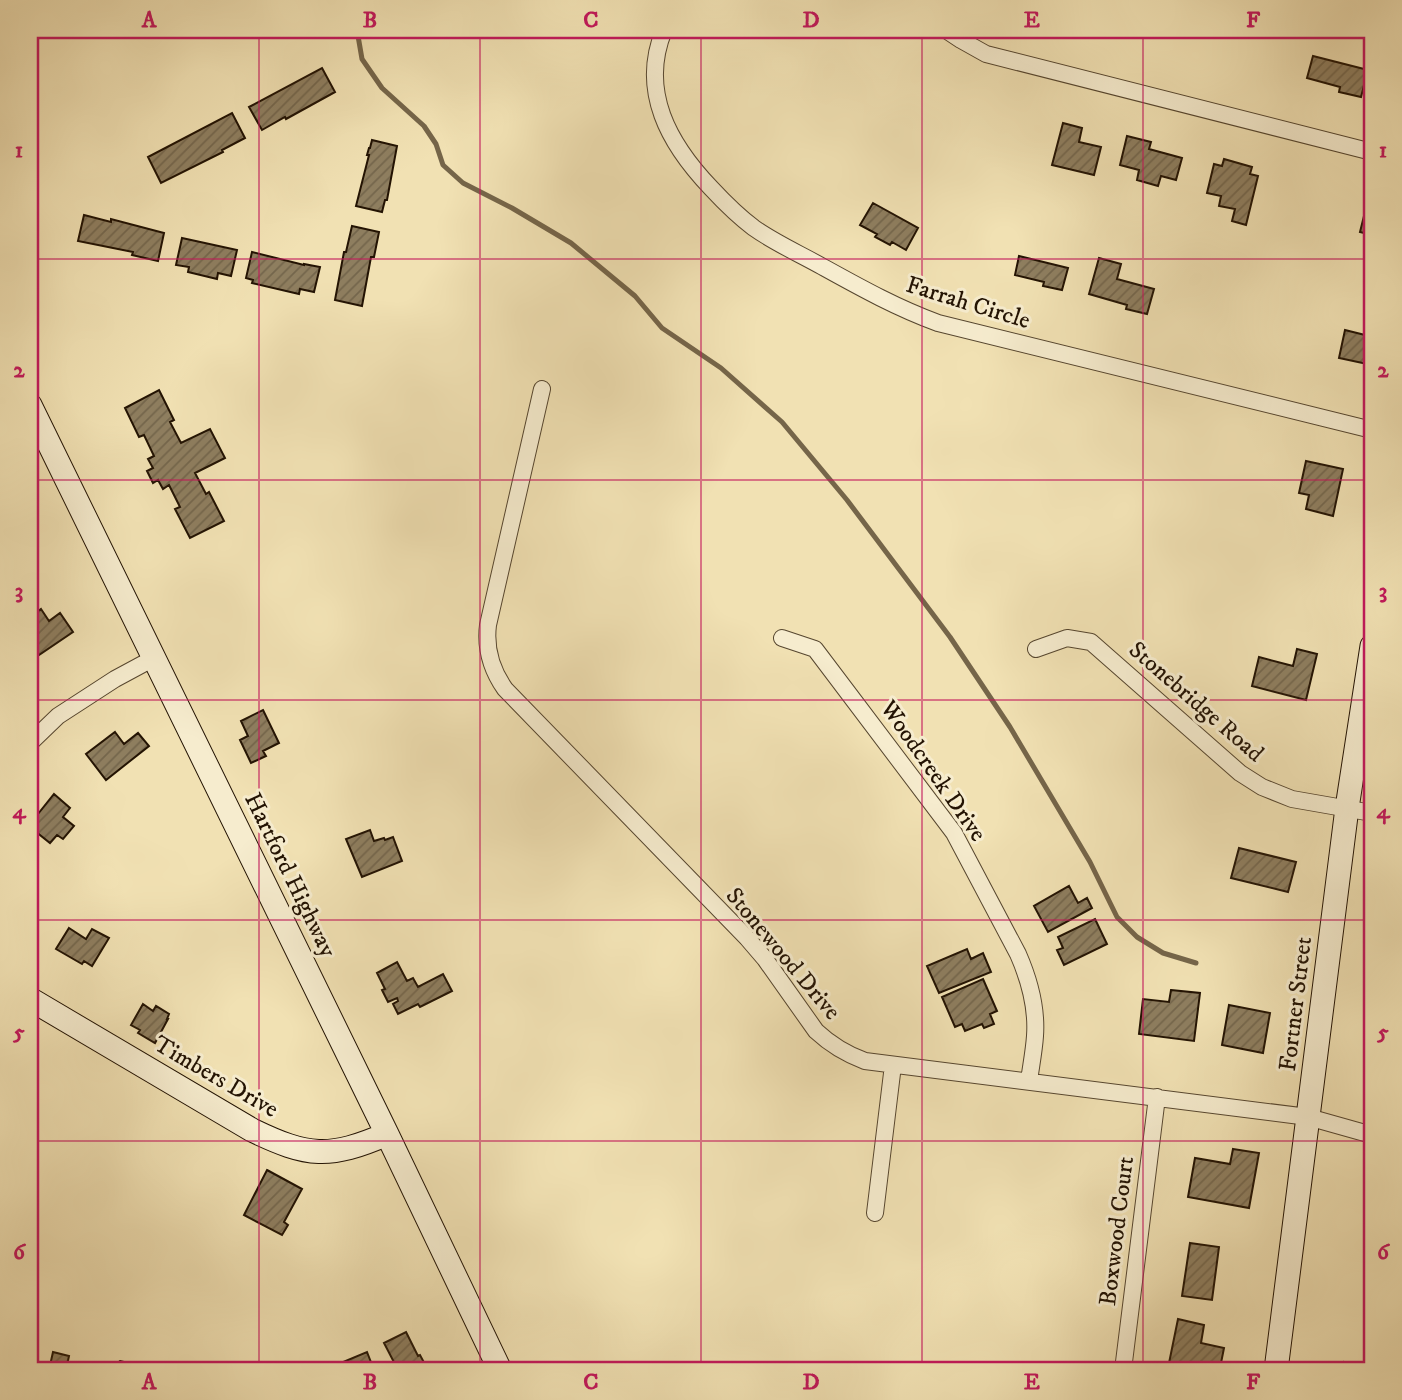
<svg xmlns="http://www.w3.org/2000/svg" width="1402" height="1400" font-family="'IM FELL DW Pica',serif">
	<defs>
		<pattern id="building-hatch" width="6" height="6" patternUnits="userSpaceOnUse" patternTransform="scale(1.75)"><rect width="6" height="6" fill="#8e7e5f"/><path d="M-1 1l2-2M0 6l6-6M5 7l2-2" fill="none" stroke="#74664c"/></pattern>
	</defs>
	<rect width="100%" height="100%" fill="#f1e1b3"/>
	<filter id="stains"><feTurbulence type="fractalNoise" baseFrequency=".00286" numOctaves="4"/><feColorMatrix values="0 0 0 0 .2 0 0 0 0 .09 0 0 0 0 .02 0 0 0 .5 -.17"/></filter>
	<radialGradient id="worn" r=".72"><stop offset=".6" stop-color="#630" stop-opacity="0"/><stop offset="1" stop-color="#630" stop-opacity=".3"/></radialGradient>
	<g fill="none" stroke-linecap="round" stroke-linejoin="round">
		<path stroke="#756549" stroke-width="5" d="M357,30L362,59L382,88L424,126L436,144L443,165L463,183L512,208L571,243L635,296L662,328L721,368L782,422L847,500L950,637L1010,727L1090,862L1117,917L1137,937L1163,953L1196,963"/>
	</g>
	<path fill="url(#building-hatch)" stroke="#231303" stroke-width="2" d="M1313,56L1368,70L1361,97L1339,92L1340,87L1307,78Z
		M322,68L335,92L286,119L285,117L262,130L249,107Z
		M232,113L245,138L222,150L223,152L161,183L148,157Z
		M1063,123L1082,128L1079,142L1101,147L1094,175L1052,165Z
		M1127,136L1151,142L1149,149L1182,158L1176,180L1161,176L1158,186L1137,180L1139,170L1120,165Z
		M372,140L397,146L387,200H385L382,212L356,206L369,155H367L369,148H370Z
		M1224,159L1252,167L1250,174L1258,176L1246,225L1232,221L1235,209L1219,206L1221,196L1207,193L1214,164L1222,166Z
		M873,203L918,228L906,250L892,242L890,245L875,237L877,234L860,225Z
		M1367,204L1372,205V235L1360,232Z
		M84,215L111,222V219L164,233L158,261L132,255L133,252L78,241Z
		M352,226L379,232L374,257H371L362,306L335,300L344,252H346Z
		M182,238L237,250L231,276L218,273L217,279L188,272L189,267L176,265Z
		M252,252L304,265V264L320,267L314,292L300,289L299,294L252,283L253,280L246,278Z
		M1019,256L1068,268L1062,290L1043,286L1044,282L1015,275Z
		M1099,258L1121,264L1117,279L1154,289L1147,314L1126,309L1127,305L1089,294Z
		M1345,330L1365,335L1366,331L1372,332V365L1339,358Z
		M159,390L174,420L170,422L181,443L210,429L225,458L195,473L206,494L209,492L224,521L190,538L175,509L180,507L169,485L163,489L158,480L153,483L147,471L153,468L148,459L154,456L144,435L139,437L125,408Z
		M1306,461L1343,469L1333,516L1306,509L1309,495L1299,493Z
		M41,609L49,621L60,613L73,632L30,661V617Z
		M1297,649L1317,654L1306,700L1252,686L1259,657L1293,666Z
		M263,710L279,743L263,751L266,756L251,763L240,740L248,736L241,721Z
		M115,732L124,744L138,733L149,746L106,780L86,754Z
		M54,794L70,808L63,817L74,826L63,839L57,835L50,843L30,827V824Z
		M370,830L374,841L384,838L385,840L393,837L402,861L362,877L346,839Z
		M1239,848L1296,862L1288,892L1231,878Z
		M1069,886L1078,903L1087,898L1092,908L1048,932L1034,906Z
		M1095,919L1107,944L1064,965L1057,950L1063,948L1058,937Z
		M69,928L86,939L92,929L109,938L92,966L84,961L82,964L56,949Z
		M967,949L971,959L983,953L991,972L939,993L927,966Z
		M397,962L407,981L413,978L418,987L443,974L452,991L420,1007L418,1004L398,1014L393,1004L398,1001L397,998L388,1002L382,990L385,989L377,973Z
		M983,979L997,1011L990,1014L994,1024L984,1028L982,1024L965,1031L962,1024L955,1027L942,997Z
		M1171,990L1200,993L1194,1041L1139,1034L1143,999L1169,1002Z
		M143,1004L153,1011L156,1006L169,1014L167,1019H168L155,1043L138,1033L140,1030L131,1025Z
		M1229,1005L1270,1013L1263,1053L1222,1045Z
		M1372,1058V1088L1365,1086Z
		M1233,1149L1259,1153L1249,1208L1188,1197L1195,1158L1230,1164Z
		M30,1152L35,1153L30,1174Z
		M267,1170L302,1189L284,1222L288,1225L282,1235L244,1215Z
		M1372,1181V1209L1366,1207Z
		M1190,1243L1219,1247L1212,1300L1182,1296Z
		M1178,1319L1204,1325L1201,1343L1224,1348L1220,1368L1204,1364L1202,1370H1177L1168,1368Z
		M406,1332L418,1356L420,1355L428,1370H398L384,1343Z
		M53,1352L69,1356L66,1370H49Z
		M367,1352L374,1370H346L343,1362Z
		M1372,1355V1370H1342L1344,1362L1369,1368Z
		M120,1361L132,1364L130,1370H107L114,1363L116,1364Z"/>
	<g fill="none" stroke-linecap="round" stroke-linejoin="round">
		<g stroke="#56462f" stroke-width="18">
			<path id="street" d="M664,30C639,91 669,144 711,188C724,202 738,216 754,228C775,243 800,254 823,267C861,288 897,308 938,323L1372,430
				M946,30L961,40L986,54L1372,152
				M542,389L488,625C485,649 491,669 505,689L747,938L765,959L816,1031C831,1045 846,1054 865,1061L1308,1117L1372,1135
				M782,638L815,649L954,833L1018,954C1029,979 1037,1008 1035,1036C1034,1051 1031,1066 1029,1081
				M1036,649L1067,638L1091,642L1240,773L1262,787L1292,799L1372,813
				M30,743L58,716L115,679L154,658
				M875,1213L893,1065
				M1123,1370L1157,1097"/>
		</g>
		<g stroke="#231303" stroke-width="25">
			<path id="secondary" d="M30,405L387,1134L500,1370
				M30,999L252,1130C308,1157 329,1159 387,1134
				M1276,1370L1347,808L1372,646"/>
		</g>
		<use href="#street" stroke="#f6ecce" stroke-width="16"/>
		<use href="#secondary" stroke="#f6ecce" stroke-width="23"/>
	</g>
	<path fill="none" stroke="#c2185b" stroke-width="2" stroke-opacity="0.55" d="M259,30V1370M480,30V1370M701,30V1370M922,30V1370M1143,30V1370M30,259H1372M30,480H1372M30,700H1372M30,920H1372M30,1141H1372"/>
	<g text-anchor="middle" dominant-baseline="central" stroke-width="6" stroke-linejoin="round" paint-order="stroke">
		<g font-size="24" fill="#231303" stroke="#f6ecce">
			<text transform="translate(968 303) rotate(17)">Farrah Circle</text>
			<text transform="translate(1196 702) rotate(41)">Stonebridge Road</text>
			<text transform="translate(933 771) rotate(55)">Woodcreek Drive</text>
			<text transform="translate(290 875) rotate(64)">Hartford Highway</text>
			<text transform="translate(783 954) rotate(50)">Stonewood Drive</text>
			<text transform="translate(1296 1004) rotate(-83)">Fortner Street</text>
			<text transform="translate(216 1077) rotate(30)">Timbers Drive</text>
			<text transform="translate(1117 1231) rotate(-83)">Boxwood Court</text>
		</g>
	</g>
	<rect width="1402" height="1400" fill="none" stroke="#f1e1b3" stroke-width="77"/>
	<rect x="38" y="38" width="1326" height="1324" fill="none" stroke="#c2185b" stroke-width="2.5"/>
	<g font-size="23" text-anchor="middle" font-weight="bold" fill="#c2185b">
		<text x="149" y="27">A</text>
		<text x="370" y="27">B</text>
		<text x="591" y="27">C</text>
		<text x="811" y="27">D</text>
		<text x="1032" y="27">E</text>
		<text x="1253" y="27">F</text>
		<text x="19" y="157">1</text>
		<text x="1383" y="157">1</text>
		<text x="19" y="377">2</text>
		<text x="1383" y="377">2</text>
		<text x="19" y="598">3</text>
		<text x="1383" y="598">3</text>
		<text x="19" y="818">4</text>
		<text x="1383" y="818">4</text>
		<text x="19" y="1039">5</text>
		<text x="1383" y="1039">5</text>
		<text x="19" y="1259">6</text>
		<text x="1383" y="1259">6</text>
		<text x="149" y="1389">A</text>
		<text x="370" y="1389">B</text>
		<text x="591" y="1389">C</text>
		<text x="811" y="1389">D</text>
		<text x="1032" y="1389">E</text>
		<text x="1253" y="1389">F</text>
	</g>
	<rect width="100%" height="100%" filter="url(#stains)"/>
	<rect width="100%" height="100%" fill="url(#worn)"/>
</svg>
